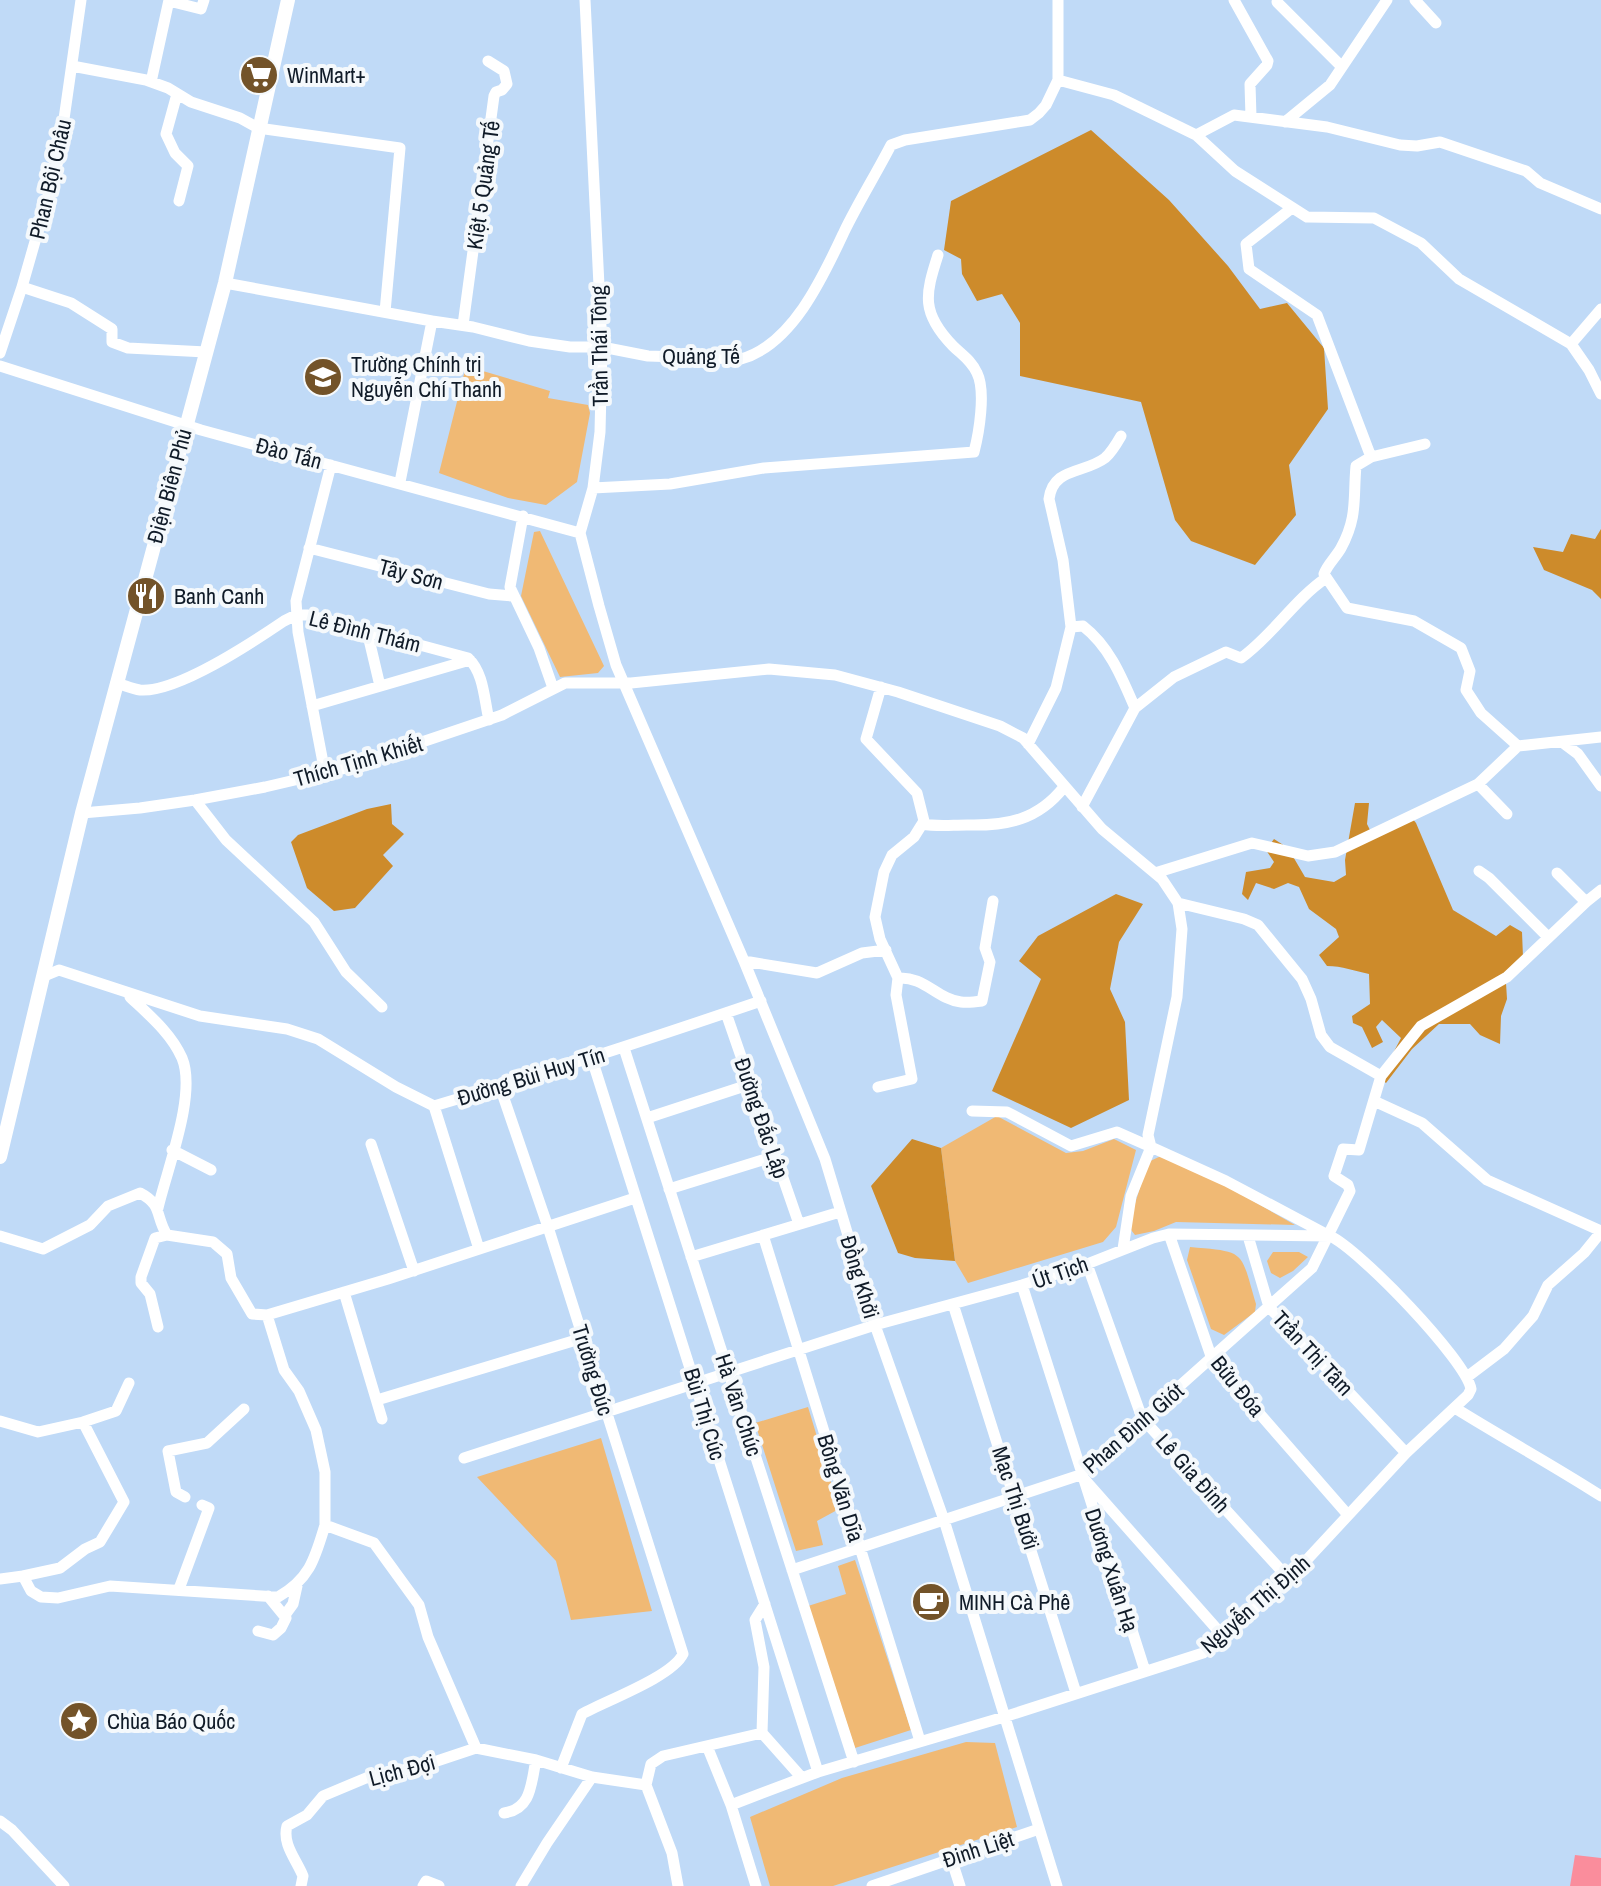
<svg xmlns="http://www.w3.org/2000/svg" width="1601" height="1886" font-family="'Archivo Narrow',sans-serif">
	<rect width="100%" height="100%" fill="#c0daf7"/>
	<path fill="#f0b974" d="M466,366L550,391L548,398L588,405L590,413L577,482L546,505L508,498L439,473Z
		M540,531L604,666L598,673L560,677L521,596L534,532Z
		M997,1116L1066,1153L1083,1151L1114,1139L1136,1150L1116,1227L1103,1242L968,1283L955,1261L941,1148Z
		M1161,1156L1227,1186L1295,1225L1176,1222L1154,1231L1135,1235L1128,1226L1148,1162Z
		M1190,1247C1247,1252 1240,1250 1256,1304L1255,1312L1224,1335L1211,1329L1187,1260Z
		M1273,1252H1299L1308,1257L1293,1271L1280,1278L1271,1273L1267,1261Z
		M808,1407L839,1509L817,1521L823,1545L796,1551L755,1423Z
		M601,1438L652,1611L571,1620L556,1561L477,1477Z
		M855,1560L911,1730L855,1748L808,1606L846,1594L838,1566Z
		M966,1742L995,1743L1017,1827L833,1886H770L750,1817L842,1778Z"/>
	<path fill="#cd8b2b" d="M1091,130L1169,200L1228,266L1260,309L1287,303L1324,348L1328,409L1289,465L1296,515L1255,565L1191,541L1175,520L1141,402L1020,376V323L1002,294L977,301L962,274L961,259L944,250L951,201Z
		M1601,529V599L1592,590L1544,570L1533,547L1563,552L1571,534L1595,539Z
		M1355,803H1369L1367,824L1372,834L1408,813L1416,823L1453,910L1496,936L1510,925L1522,932L1523,957L1506,983L1507,999L1501,1016L1500,1044L1480,1035L1470,1024H1439L1412,1049L1386,1083L1380,1078L1401,1038L1382,1020L1376,1027L1383,1042L1372,1048L1362,1027L1353,1023L1352,1016L1370,1004L1369,974C1355,971 1342,966 1327,966L1319,955L1339,937L1336,929L1309,909L1299,887L1288,883L1274,889L1256,883L1248,900L1242,894L1246,872L1270,868L1274,862L1266,850L1274,839L1288,848L1305,877L1334,882L1346,875L1345,860Z
		M391,804L392,824L404,834L383,855L393,866L355,908L334,911L307,888L291,842L298,835L367,809Z
		M1116,894L1143,904L1119,942L1110,989L1125,1022L1129,1100L1071,1128L992,1091L1041,979L1019,961L1038,936Z
		M912,1139L941,1148L955,1261L915,1258L898,1253L871,1186Z"/>
	<path fill="#fa8d9c" d="M1575,1855L1601,1858V1886H1570Z"/>
	<g fill="none" stroke-linecap="round" stroke-linejoin="round">
		<path stroke="#fff" stroke-width="11" d="M585,0L602,347L600,432L593,488L580,533L599,606L616,665L744,961L825,1159L875,1325L944,1520L1057,1886
			M1234,0L1268,61L1267,65L1250,84L1251,117
			M1415,0L1436,23
			M169,1L201,9L204,0
			M1277,2L1342,67
			M72,66L146,80L168,88L191,102L240,118L258,128L400,148L385,312
			M1058,80L1114,95L1196,135L1235,171L1307,217L1374,218L1421,243L1459,279L1571,344L1589,370L1601,394
			M151,82L169,0
			M177,94L166,134L175,153L188,166L179,201
			M1285,122L1330,85L1387,0
			M1196,135L1234,115L1327,127L1400,145L1417,146L1440,142L1526,171L1540,183L1601,209
			M1292,208L1246,244L1249,269L1317,315L1371,457
			M225,283L432,321L473,327L529,341L570,347H602L648,356L741,359C792,345 823,277 844,232C858,203 876,174 891,145L905,140L1030,120L1039,113L1046,105L1058,80V0
			M22,287L71,303L112,329V342L128,348L206,352
			M463,325L494,96L496,92L502,90L507,84L504,71L488,61
			M1571,344L1601,309
			M0,353L22,287L58,161L81,0
			M0,366L201,430L580,533
			M400,482L432,321
			M593,488L670,484L764,468L974,452C979,433 986,391 977,373C971,360 962,355 953,346C921,313 925,295 938,255
			M523,516L510,587L539,648L553,688
			M309,548L489,594L512,596
			M1071,627L1083,626C1110,647 1122,678 1135,708
			M367,631L380,686
			M116,683C124,685 132,689 140,690C177,693 253,642 284,621L296,615H308L468,658C484,673 484,699 489,720
			M312,706L470,660
			M1562,742L1578,754L1601,786
			M1028,744L1056,688L1071,627L1063,560L1049,499C1053,467 1084,474 1105,458C1111,453 1117,443 1121,436
			M1518,746L1601,737
			M325,773L298,632L296,601L331,465
			M1478,784L1507,814
			M195,800L226,840L314,922L346,972L382,1007
			M1082,807L1135,708L1174,677L1226,652L1241,658C1273,635 1294,600 1326,578
			M82,813L140,808L195,800L265,787L342,769L502,715L565,683H631L769,669L835,675L898,692L1000,726L1023,738L1102,829L1162,879L1178,903L1182,929L1177,997L1148,1135L1151,1147L1226,1181L1326,1234
			M922,824C938,827 951,825 967,825C1007,826 1038,820 1064,787
			M1479,871L1489,878L1548,937
			M1155,873L1252,843L1308,856L1335,852L1478,784L1518,746L1481,713L1466,690L1470,671L1461,648L1414,621L1347,608L1324,574C1327,565 1336,557 1341,548C1358,517 1353,498 1356,466L1371,457L1425,444
			M1557,873L1586,902L1601,890
			M1178,903L1244,919L1258,925L1302,979L1311,999L1321,1035L1330,1047L1381,1076
			M744,961L817,973L862,953L886,950
			M42,977L59,970L200,1016L287,1029L318,1039L396,1087L434,1106C544,1074 652,1038 761,1001
			M898,978C924,976 937,999 961,1002C968,1003 975,1002 982,1001L990,962L985,948L993,901
			M130,997C149,1015 171,1033 182,1058C197,1094 167,1169 158,1208
			M726,1013L799,1224
			M624,1048L854,1762
			M591,1056L818,1772
			M500,1087L548,1227L683,1654C672,1677 605,1701 582,1714L561,1768
			M878,1087L912,1079L896,995L898,978L880,939L875,917L884,872L892,855L914,837L924,821L917,793L866,739L881,687
			M1374,1101L1422,1123L1487,1180L1601,1231
			M434,1106L479,1249
			M972,1111L1007,1112L1071,1146L1117,1132L1151,1147L1131,1196L1123,1249
			M647,1118L751,1084
			M371,1144L414,1271
			M172,1150L211,1170
			M669,1189L775,1156
			M1169,1234L1212,1359L1348,1515
			M763,1235L920,1741
			M0,1236L43,1249L90,1225L108,1206L140,1193C163,1205 155,1216 167,1235L213,1242L227,1254L231,1278L252,1314L267,1315L388,1279L635,1198
			M1248,1236L1269,1307L1406,1453
			M691,1257L840,1212
			M1087,1264L1142,1418L1289,1579
			M1022,1285L1145,1671
			M344,1292L382,1419
			M953,1304L1076,1693
			M267,1315L284,1370L299,1391L316,1430L325,1472V1525
			M158,1327L150,1294L141,1283V1277L155,1238L167,1235
			M1467,1377L1504,1349L1533,1316L1548,1285L1584,1253L1601,1232
			M377,1400L583,1338
			M1455,1408C1503,1438 1553,1465 1601,1496
			M0,1421L38,1432L83,1422L116,1411L129,1383
			M464,1458L875,1325L1022,1285L1087,1264L1153,1238L1169,1234L1330,1236C1359,1249 1466,1360 1471,1389L1468,1395L1406,1453L1289,1579L1203,1653L1004,1717L818,1772L731,1805
			M1085,1480L1223,1636
			M185,1497L176,1492L168,1451L207,1443L244,1409
			M792,1570L1080,1475L1312,1268L1350,1191L1348,1185L1334,1176L1343,1149L1359,1150L1381,1076L1421,1026L1507,977L1586,902
			M23,1576L60,1568L85,1549L100,1542L124,1502L83,1422
			M0,1579L23,1576L31,1591L41,1597L58,1598L110,1586L278,1597C310,1579 315,1558 325,1525L374,1543L419,1605L428,1637L476,1748
			M179,1589L209,1508L202,1505
			M285,1615L293,1604L297,1586
			M258,1631L273,1635L281,1628L286,1618L268,1596
			M762,1733L764,1667L755,1620L765,1604
			M707,1746L731,1805L756,1886
			M646,1785L672,1853L678,1886
			M504,1813C532,1809 531,1783 536,1760
			M0,1821L12,1830L64,1886
			M951,1858L960,1886
			M301,1886L303,1876C296,1859 282,1844 287,1826L307,1815L323,1796L366,1778L422,1766L476,1748L536,1760L592,1777L646,1785L651,1764L663,1756L762,1733L802,1778
			M423,1886L426,1881L439,1886
			M521,1886L547,1843L592,1777
			M872,1886L1039,1829"/>
		<path stroke="#fff" stroke-width="14" d="M0,1157L82,813L225,283L288,0"/>
	</g>
	<defs>
		<g id="supermarket-disc" transform="scale(2)"><circle r="9.5" fill="#735329" stroke="#f5f9fc"/><path d="M-6-5.5h2.5l.6 2H6L4.5 2H-2.5L-4.4-4H-6ZM-1.5 3.2a1.3 1.3 0 1 0 .1 0ZM3 3.2a1.3 1.3 0 1 0 .1 0Z" fill="#fff"/></g>
		<g id="school-disc" transform="scale(2)"><circle r="9.5" fill="#735329" stroke="#f5f9fc"/><path d="M0-5L7-2L0 1L-7-2ZM-4 1L0 2.5L4 1V4Q0 6-4 4Z" fill="#fff"/></g>
		<g id="restaurant-disc" transform="scale(2)"><circle r="9.5" fill="#735329" stroke="#f5f9fc"/><path d="M-5-6h1v4h1v-4h1v4h1v-4h1v5L-1.5 .5V6h-2V.5L-5-1ZM5-6V6H3V1.5H1.5Q1.5-4 5-6Z" fill="#fff"/></g>
		<g id="cafe-disc" transform="scale(2)"><circle r="9.5" fill="#735329" stroke="#f5f9fc"/><path d="M-5.5-4.5H6V0H3Q3 3.5 0 3.5H-2.5Q-5.5 3.5-5.5 0ZM3-3.2v2h1.7v-2ZM-6 4.5H4V6H-6Z" fill="#fff"/></g>
		<g id="sight-disc" transform="scale(2)"><circle r="9.5" fill="#735329" stroke="#f5f9fc"/><path d="M0-6L1.8-2.2L6-1.7L2.9 1.2L3.7 5.4L0 3.3L-3.7 5.4L-2.9 1.2L-6-1.7L-1.8-2.2Z" fill="#fff"/></g>
	</defs>
	<g fill-rule="evenodd">
		<use href="#supermarket-disc" x="259" y="75"/>
		<use href="#school-disc" x="323" y="377"/>
		<use href="#restaurant-disc" x="146" y="596"/>
		<use href="#cafe-disc" x="931" y="1602"/>
		<use href="#sight-disc" x="79" y="1721"/>
	</g>
	<g text-anchor="middle" dominant-baseline="central" stroke-width="8" stroke-linejoin="round" paint-order="stroke">
		<g font-size="22" fill="#101b28" stroke="#f5f9fc" text-anchor="start">
			<text x="287" y="75">WinMart+</text>
			<text x="351" y="364">Trường Chính trị<tspan x="351" dy="25">Nguyễn Chí Thanh</tspan></text>
			<text x="174" y="596">Banh Canh</text>
			<text x="959" y="1602">MINH Cà Phê</text>
			<text x="107" y="1721">Chùa Báo Quốc</text>
		</g>
		<g font-size="22" fill="#101b28" stroke="#f5f9fc">
			<text transform="translate(50 179) rotate(-77)">Phan Bội Châu</text>
			<text transform="translate(483 185) rotate(-82)">Kiệt 5 Quảng Tế</text>
			<text transform="translate(599 346) rotate(-91)">Trần Thái Tông</text>
			<text x="701" y="356">Quảng Tế</text>
			<text transform="translate(289 453) rotate(15)">Đào Tấn</text>
			<text transform="translate(169 486) rotate(-75)">Điện Biên Phủ</text>
			<text transform="translate(411 574) rotate(15)">Tây Sơn</text>
			<text transform="translate(365 631) rotate(14)">Lê Đình Thám</text>
			<text transform="translate(358 761) rotate(-16)">Thích Tịnh Khiết</text>
			<text transform="translate(531 1076) rotate(-17)">Đường Bùi Huy Tín</text>
			<text transform="translate(762 1118) rotate(71)">Đường Đắc Lập</text>
			<text transform="translate(1060 1272) rotate(-19)">Út Tịch</text>
			<text transform="translate(860 1277) rotate(73)">Đồng Khởi</text>
			<text transform="translate(1313 1353) rotate(47)">Trần Thị Tâm</text>
			<text transform="translate(593 1370) rotate(73)">Trường Đúc</text>
			<text transform="translate(1238 1386) rotate(51)">Bửu Đóa</text>
			<text transform="translate(739 1405) rotate(72)">Hà Văn Chúc</text>
			<text transform="translate(705 1414) rotate(73)">Bùi Thị Cúc</text>
			<text transform="translate(1133 1428) rotate(-41)">Phan Đình Giót</text>
			<text transform="translate(1193 1473) rotate(48)">Lê Gia Đỉnh</text>
			<text transform="translate(841 1488) rotate(73)">Bông Văn Dĩa</text>
			<text transform="translate(1016 1498) rotate(72)">Mạc Thị Bưởi</text>
			<text transform="translate(1112 1570) rotate(72)">Dương Xuân Hạ</text>
			<text transform="translate(1255 1604) rotate(-41)">Nguyễn Thị Định</text>
			<text transform="translate(402 1770) rotate(-15)">Lịch Đợi</text>
			<text transform="translate(978 1849) rotate(-18)">Đinh Liệt</text>
		</g>
	</g>
</svg>
